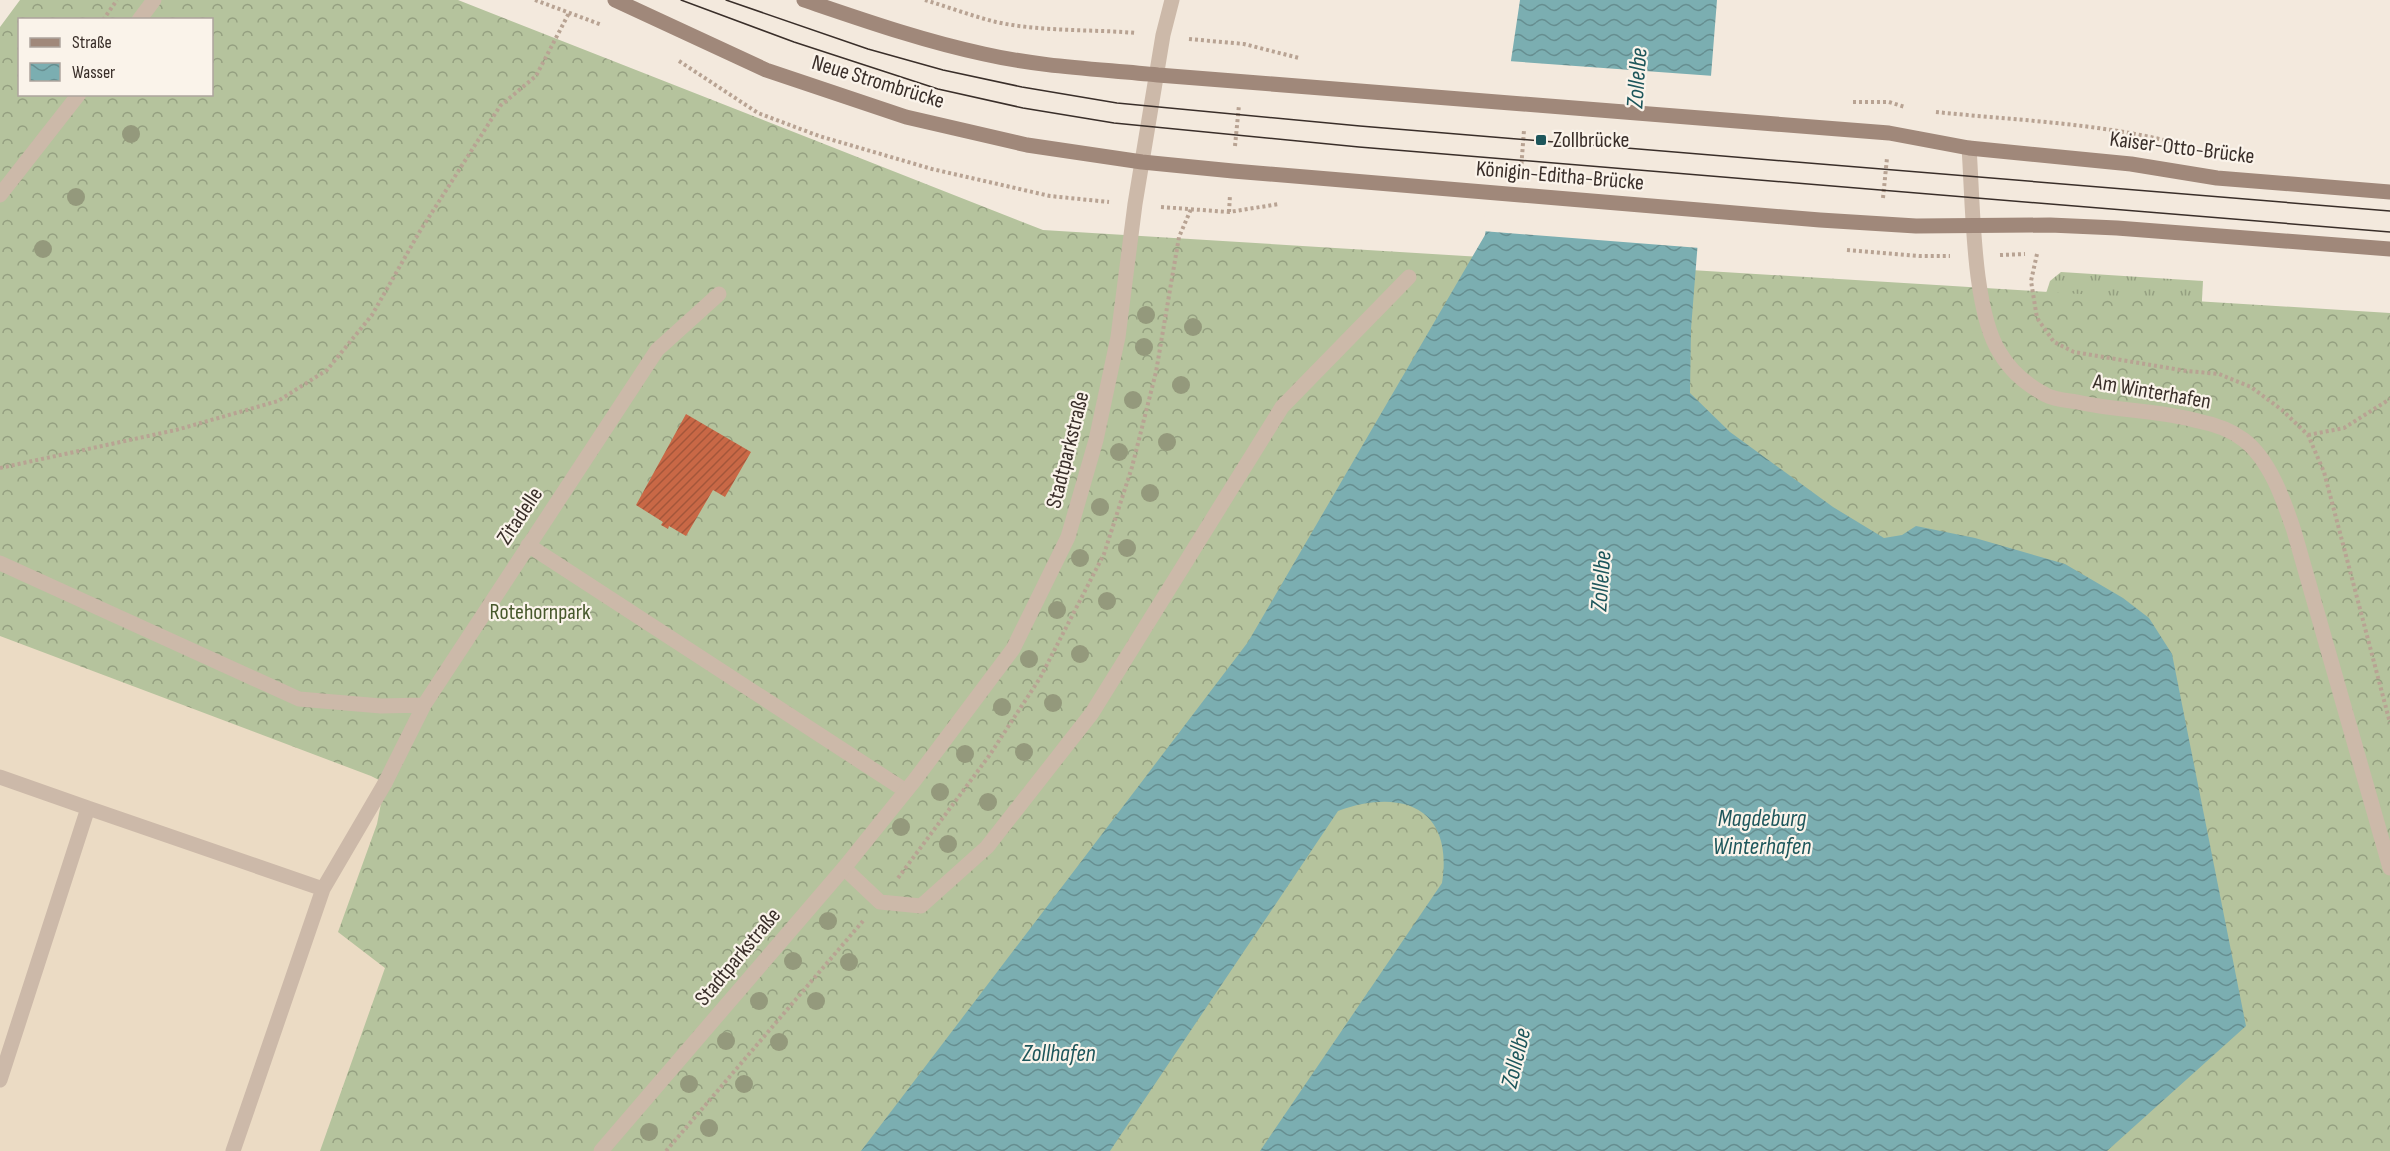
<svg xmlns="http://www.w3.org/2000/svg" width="2390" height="1151" font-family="'Sofia Sans Condensed',sans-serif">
	<defs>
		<pattern id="grass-tufts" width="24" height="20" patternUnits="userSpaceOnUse" patternTransform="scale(1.5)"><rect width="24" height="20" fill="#b5c39d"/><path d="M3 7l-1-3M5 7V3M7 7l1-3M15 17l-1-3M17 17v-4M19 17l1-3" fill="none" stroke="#949f80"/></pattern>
		<pattern id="forest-crowns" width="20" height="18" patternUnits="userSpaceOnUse" patternTransform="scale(1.5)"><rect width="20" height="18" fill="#b5c39d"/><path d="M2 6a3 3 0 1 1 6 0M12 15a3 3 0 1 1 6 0" fill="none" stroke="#949f80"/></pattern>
		<pattern id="water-waves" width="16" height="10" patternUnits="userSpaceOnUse" patternTransform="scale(1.5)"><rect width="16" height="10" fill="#7baeb1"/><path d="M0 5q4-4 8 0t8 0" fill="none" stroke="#668e90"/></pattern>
		<pattern id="building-hatch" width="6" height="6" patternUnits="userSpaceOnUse" patternTransform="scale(1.5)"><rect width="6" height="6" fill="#c96846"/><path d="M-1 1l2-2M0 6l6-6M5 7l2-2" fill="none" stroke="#a4563a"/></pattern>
	</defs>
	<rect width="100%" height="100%" fill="#f3e9dd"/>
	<path fill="url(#grass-tufts)" d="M2061,272L2203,281L2201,318L2043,303L2050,281Z"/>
	<path fill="url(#forest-crowns)" fill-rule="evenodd" d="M20,0H458L1043,230L2390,313V1151H0V27ZM20,20H212V94H20Z"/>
	<path fill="#ebdbc4" d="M0,636L371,776L385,783L377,824L338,932L385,968L320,1151H0Z"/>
	<path fill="url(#water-waves)" d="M1520,0H1717L1691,329L1690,393L1730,432L1833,507L1884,538L1902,535L1916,526L1975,538L2065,564L2123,598L2149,618L2172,654L2246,1026L2107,1151H1260L1442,883C1454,807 1401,788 1338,811L1110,1151H861L1248,642L1485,235Z"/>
	<path fill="#f3e9dd" d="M1508,61L1714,76L1700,248L1482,231Z"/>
	<path fill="url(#building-hatch)" d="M686,414L751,452L725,497L713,490L686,536L669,526L668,529L661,525L663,522L636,505Z"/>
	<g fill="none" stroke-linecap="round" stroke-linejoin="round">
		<path stroke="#b8a393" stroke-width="4" stroke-dasharray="3 3" stroke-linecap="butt" d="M535,0L602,25
			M925,0C948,7 972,16 996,22C1042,32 1090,29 1136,33
			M103,20L117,0
			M1189,39L1244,44L1299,58
			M679,61L758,113L819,136L932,169L1050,196L1109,202
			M1853,102H1889L1905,107
			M1936,112C2013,120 2097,123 2172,142
			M1235,146L1239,105
			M1521,170L1524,130
			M1883,198L1887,158
			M1161,207L1229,212L1279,204
			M1229,212L1230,195
			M1847,250L1919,256H1950
			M2037,254L2031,281L2037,318L2054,342L2074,352L2187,371L2219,374L2251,387L2282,410L2308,435L2324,472L2390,723
			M2000,255L2025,254
			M2308,435L2344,428L2390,399
			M0,468L176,430L278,401L327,370L372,315L420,231L500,106L536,76L569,13
			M898,878L989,756L1040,678L1104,554L1132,467L1156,372L1179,237L1191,209
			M666,1151L863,921"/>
		<path stroke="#ccb9a9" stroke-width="15" d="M528,545L906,791
			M0,563L299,699L381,706L424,705
			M385,783L424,705L657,350L719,294
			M844,868L880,902L921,906L987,847L1092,713L1282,407L1409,277"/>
		<path stroke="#ccb9a9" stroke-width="15" d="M0,777L88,808L0,1080
			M88,808L323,889
			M233,1151L323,889L385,783"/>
		<path stroke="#ccb9a9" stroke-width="15" d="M139,20L154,0
			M1969,148C1973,201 1972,310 2000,353C2011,372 2027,385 2046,395C2055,400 2067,400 2077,402C2117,411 2159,410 2198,421C2214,424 2231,430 2244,440C2270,460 2284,501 2294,531L2390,868
			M0,195L79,94
			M601,1151L844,868L914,781L1013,649L1068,537L1096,440L1118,337L1135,204L1163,35L1172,0"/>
		<path stroke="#a0887a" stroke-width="15" d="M615,0L766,70L906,117L1027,145L1142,162L1233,171L1820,220L1916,226L2050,225L2117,228L2390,249
			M804,0C863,20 923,41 984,54C1041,67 1100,69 1158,75L1889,133L1969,148L2131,164L2217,178L2390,192"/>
		<path stroke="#392e29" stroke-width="1.5" d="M681,0L794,42L938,89L1023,108L1114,123L1359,147L2390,232
			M726,0L868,49L943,70L1022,87L1117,103L1360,126L2390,211"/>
	</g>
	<g fill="#94997c">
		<circle cx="131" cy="134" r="9"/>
		<circle cx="76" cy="197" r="9"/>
		<circle cx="43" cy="249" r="9"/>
		<circle cx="1146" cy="315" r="9"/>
		<circle cx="1193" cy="327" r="9"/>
		<circle cx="1144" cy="347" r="9"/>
		<circle cx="1181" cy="385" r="9"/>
		<circle cx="1133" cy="400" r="9"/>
		<circle cx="1167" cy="442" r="9"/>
		<circle cx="1119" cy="452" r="9"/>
		<circle cx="1150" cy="493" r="9"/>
		<circle cx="1100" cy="507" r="9"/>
		<circle cx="1127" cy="548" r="9"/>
		<circle cx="1080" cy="558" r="9"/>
		<circle cx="1107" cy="601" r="9"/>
		<circle cx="1057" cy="610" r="9"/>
		<circle cx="1080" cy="654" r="9"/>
		<circle cx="1029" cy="659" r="9"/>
		<circle cx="1053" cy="703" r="9"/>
		<circle cx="1002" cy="707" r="9"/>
		<circle cx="1024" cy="752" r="9"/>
		<circle cx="965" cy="754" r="9"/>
		<circle cx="940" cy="792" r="9"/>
		<circle cx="988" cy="802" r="9"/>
		<circle cx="901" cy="827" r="9"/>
		<circle cx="948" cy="844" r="9"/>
		<circle cx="828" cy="921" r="9"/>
		<circle cx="793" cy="961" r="9"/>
		<circle cx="849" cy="962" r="9"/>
		<circle cx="759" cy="1001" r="9"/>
		<circle cx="816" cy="1001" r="9"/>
		<circle cx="726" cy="1041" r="9"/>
		<circle cx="779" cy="1042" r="9"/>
		<circle cx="689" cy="1084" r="9"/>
		<circle cx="744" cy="1084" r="9"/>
		<circle cx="709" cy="1128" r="9"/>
		<circle cx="649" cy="1132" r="9"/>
	</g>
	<rect fill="#1d565b" stroke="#faf3ea" stroke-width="2" x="1535" y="134" width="12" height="12" rx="3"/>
	<g text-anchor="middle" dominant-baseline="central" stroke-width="4.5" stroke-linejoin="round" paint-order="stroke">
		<g font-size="22" fill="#392e29" stroke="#faf3ea">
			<text transform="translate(878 82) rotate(17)">Neue Strombrücke</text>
			<text transform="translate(2182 148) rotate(7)">Kaiser-Otto-Brücke</text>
			<text transform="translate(1560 176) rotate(5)">Königin-Editha-Brücke</text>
			<text transform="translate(2152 392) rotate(10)">Am Winterhafen</text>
			<text transform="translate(1068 450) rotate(-76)">Stadtparkstraße</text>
			<text transform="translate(520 516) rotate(-56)">Zitadelle</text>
			<text transform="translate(738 957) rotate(-50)">Stadtparkstraße</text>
		</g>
		<g font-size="22" fill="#392e29" stroke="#faf3ea" text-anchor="start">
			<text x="1553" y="140">Zollbrücke</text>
		</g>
		<g font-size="22" fill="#47582c" stroke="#faf3ea">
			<text x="540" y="612">Rotehornpark</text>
		</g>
		<g font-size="24" font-style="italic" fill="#1d565b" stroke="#faf3ea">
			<text transform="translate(1637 78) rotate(-86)">Zollelbe</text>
			<text transform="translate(1601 581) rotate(-86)">Zollelbe</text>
			<text x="1762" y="818">Magdeburg<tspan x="1762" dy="28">Winterhafen</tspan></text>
			<text x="1059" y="1053">Zollhafen</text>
			<text transform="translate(1516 1058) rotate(-76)">Zollelbe</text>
		</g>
	</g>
	<rect x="18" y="18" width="195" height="78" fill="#faf3ea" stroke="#ada49d" stroke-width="1.5"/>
	<rect x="30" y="38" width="30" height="9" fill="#a0887a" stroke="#ada49d" stroke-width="1.5"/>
	<text x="72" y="48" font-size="18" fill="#392e29">Straße</text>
	<rect x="30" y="63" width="30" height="18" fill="url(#water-waves)" stroke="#ada49d" stroke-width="1.5"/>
	<text x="72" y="78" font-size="18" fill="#392e29">Wasser</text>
</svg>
